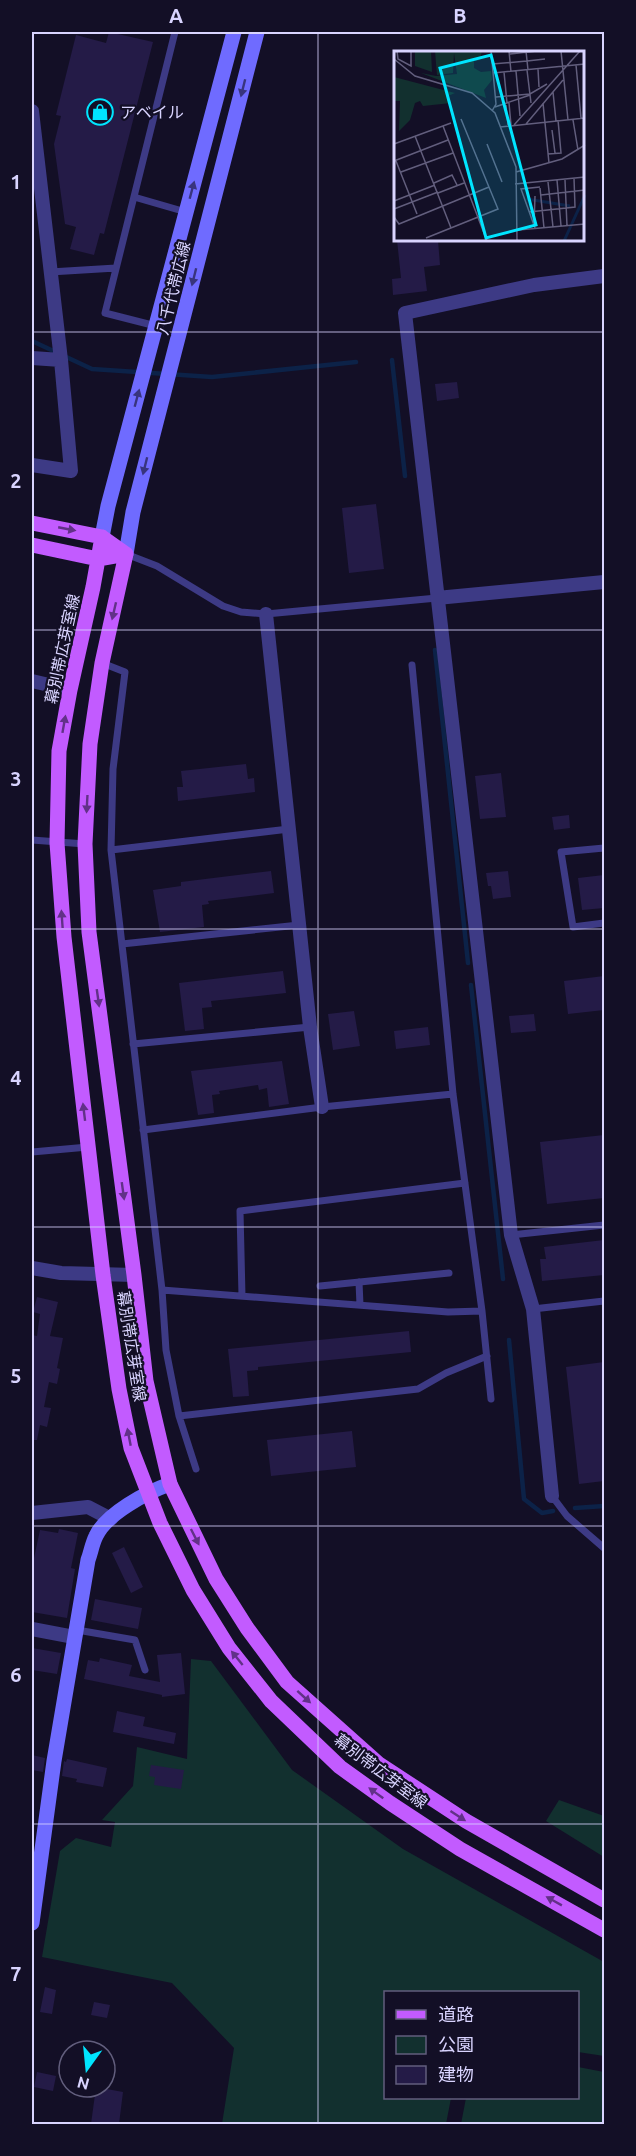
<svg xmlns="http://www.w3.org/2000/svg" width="636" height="2156" font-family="Ubuntu,'Noto Sans JP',sans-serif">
	<rect width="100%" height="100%" fill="#130f26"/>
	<path fill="#12302f" d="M191,1659L211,1661L292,1770L403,1849L604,1962V2056L578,2052V1992H386V2098H451L446,2124H222L234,2048L172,1983L42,1957L60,1851L76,1838L111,1847L115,1822L102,1820L133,1786L137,1747L187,1759Z
		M559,1800L604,1816V1857L546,1821Z
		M578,2067L604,2072V2124H461L466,2098H578Z"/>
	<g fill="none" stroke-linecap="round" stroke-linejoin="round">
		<path stroke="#0c2248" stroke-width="4.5" d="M32,341L92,369L212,377L356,362
			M392,360L405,476
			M435,650L468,963
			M471,985L503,1279
			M509,1340L524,1499L542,1513L553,1511
			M575,1508L604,1506"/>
	</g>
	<path fill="#241b47" d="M109,32L153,42L104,234L100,233L94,255L70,249L76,227L65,224L54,144L61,116L56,115L76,35L106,43Z
		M397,240H438L440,265L424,267L427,291L393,295L392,279L401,278Z
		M457,382L459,398L437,401L435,384Z
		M376,504L384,569L349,573L342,508Z
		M246,764L248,779L254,778L255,792L178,801L177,787H183L181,771Z
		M501,773L506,817L480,819L475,776Z
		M569,815L570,828L554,830L552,817Z
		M271,871L274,893L208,901L209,904L202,905L204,927L160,932L153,890L181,886V882Z
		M508,871L511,897L493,899L491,886H488L486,873Z
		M604,875V908L582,910L578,878Z
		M283,971L286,993L211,1001L212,1007L202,1008L204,1029L185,1031L179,983Z
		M604,976V1010L568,1014L564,981Z
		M354,1011L360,1046L333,1050L328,1014Z
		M534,1014L536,1031L511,1033L509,1016Z
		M428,1027L430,1045L396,1049L394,1031Z
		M282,1061L289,1104L269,1107L267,1088L259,1090L258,1085L219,1091L220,1094L212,1095L214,1113L198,1115L191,1071Z
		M604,1135V1198L547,1204L540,1142Z
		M604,1240V1275L542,1281L540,1259H546L544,1247Z
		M37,1297L58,1302L50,1336L63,1338L57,1368L60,1369L57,1384L49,1382L44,1407L51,1408L47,1427L40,1425L37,1440H32V1335L37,1336L40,1314L33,1312Z
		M409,1331L411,1352L258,1367V1370L247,1371L249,1396L233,1397L228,1349Z
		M604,1362V1481L579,1484L566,1367Z
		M352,1431L356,1467L271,1476L267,1440Z
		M59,1529L78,1533L71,1568L75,1569L67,1618L32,1612V1557L34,1558L40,1530L58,1533Z
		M124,1547L143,1587L131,1593L112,1553Z
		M95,1599L142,1608L138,1629L91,1620Z
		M32,1648L61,1653L57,1674L32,1670Z
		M181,1653L185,1694L162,1697V1695L84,1679L88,1660L99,1662L100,1658L132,1665L129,1676L160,1682L157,1655Z
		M117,1711L145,1717L143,1726L176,1733L174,1744L113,1732Z
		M32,1755L45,1758L43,1772L32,1770Z
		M67,1759L107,1768L103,1787L76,1782L77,1779L62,1776L64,1761L66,1762Z
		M151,1765L184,1770L181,1789L154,1785L155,1777L149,1776Z
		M45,1987L56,1990L52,2014L40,2012Z
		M94,2002L110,2005L107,2018L91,2015Z
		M37,2072L56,2076L53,2091L34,2087Z
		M96,2087L123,2092L119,2124H91Z"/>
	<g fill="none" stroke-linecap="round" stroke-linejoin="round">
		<path stroke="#3d3a85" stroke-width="7" d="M134,197L186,212
			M50,272L116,268
			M156,326L105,313L175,32
			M126,554L157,566L223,606L241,612L266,614L437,598
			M102,663L125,672L113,769L111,850L162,1290L166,1350L179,1416L196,1469
			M412,665L453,1094L482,1311L491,1399
			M32,840L85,844
			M604,848L561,852L573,927L604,923
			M111,850L289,829
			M122,944L299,925
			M133,1044L310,1027
			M143,1130L322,1107L453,1094
			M32,1152L88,1147
			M511,1235L604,1225
			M359,1282L360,1305
			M320,1286L449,1273
			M162,1290L448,1312L482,1311
			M242,1296L240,1211L465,1183
			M533,1309L604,1301
			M179,1416L418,1389L446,1373L487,1356
			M552,1496L567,1516L604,1548
			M77,1630L135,1640L145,1670"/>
		<path stroke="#3d3a85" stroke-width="14" d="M32,111L61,360L71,471L32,465
			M32,358L61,360
			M437,598L604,582
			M266,614L310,1027L322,1107
			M32,681L70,690
			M32,1268L61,1273L134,1275
			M552,1496L533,1309L511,1235L405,313L534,285L604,276
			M32,1513L88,1507L111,1519
			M32,1629L74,1637"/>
		<path stroke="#6f6bff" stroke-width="15" d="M102,537L108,506L234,32
			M126,554L133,512L257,32
			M32,1923L54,1761L88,1560C91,1552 92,1544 96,1536C106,1514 147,1492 170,1484"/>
		<path stroke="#c25bff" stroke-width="15" d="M32,523L102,537L126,554
			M102,537L93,587L70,690L59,751L57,843L64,937L103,1275L119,1389L131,1448L160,1523L193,1590L229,1648L271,1701L340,1767L390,1803L460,1849L604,1930
			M32,545L98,559L126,554
			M126,554L102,663L90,744L85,844L89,932L134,1275L146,1381L170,1484L216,1579L247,1628L287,1682L379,1764L466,1821L604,1900"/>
	</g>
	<defs><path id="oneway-solid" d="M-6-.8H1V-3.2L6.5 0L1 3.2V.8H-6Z" transform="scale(1.5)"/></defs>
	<g fill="#38347d">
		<use href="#oneway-solid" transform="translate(243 88) rotate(104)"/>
		<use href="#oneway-solid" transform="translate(192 190) rotate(-75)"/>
		<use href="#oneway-solid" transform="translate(194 277) rotate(104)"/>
		<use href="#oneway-solid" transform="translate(137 398) rotate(-75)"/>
		<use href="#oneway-solid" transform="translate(145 466) rotate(104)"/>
	</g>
	<g fill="#623188">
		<use href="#oneway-solid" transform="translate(67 529) rotate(11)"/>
		<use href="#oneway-solid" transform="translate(114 611) rotate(103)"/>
		<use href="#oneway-solid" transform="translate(64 724) rotate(-80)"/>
		<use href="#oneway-solid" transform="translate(87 804) rotate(93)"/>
		<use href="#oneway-solid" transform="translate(62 919) rotate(-94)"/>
		<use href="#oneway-solid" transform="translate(98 998) rotate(82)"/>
		<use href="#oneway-solid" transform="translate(84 1112) rotate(-97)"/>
		<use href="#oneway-solid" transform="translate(123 1191) rotate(82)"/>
		<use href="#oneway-solid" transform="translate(129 1437) rotate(-101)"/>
		<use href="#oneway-solid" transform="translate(195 1537) rotate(63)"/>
		<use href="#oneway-solid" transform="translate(237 1658) rotate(-129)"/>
		<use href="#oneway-solid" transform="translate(304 1697) rotate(42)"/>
		<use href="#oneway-solid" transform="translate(376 1793) rotate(-144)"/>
		<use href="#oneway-solid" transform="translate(458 1816) rotate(33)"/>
		<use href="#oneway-solid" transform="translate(554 1901) rotate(-151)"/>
	</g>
	<path fill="none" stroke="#d9d4ff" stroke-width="1.5" stroke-opacity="0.55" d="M318,32V2124M32,332H604M32,630H604M32,929H604M32,1227H604M32,1526H604M32,1824H604"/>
	<defs>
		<g id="shop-ring" transform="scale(1.35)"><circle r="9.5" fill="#130f26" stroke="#00e5ff" stroke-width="1.5"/><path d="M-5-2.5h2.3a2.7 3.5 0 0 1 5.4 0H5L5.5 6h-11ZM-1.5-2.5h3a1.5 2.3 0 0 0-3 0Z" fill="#00e5ff"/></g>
	</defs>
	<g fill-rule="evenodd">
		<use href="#shop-ring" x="100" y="112"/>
	</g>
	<g text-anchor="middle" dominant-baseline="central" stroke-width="4.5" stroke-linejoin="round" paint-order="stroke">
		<g font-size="16" fill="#d9d4ff" stroke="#130f26" text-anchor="start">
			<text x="120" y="112">アベイル</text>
		</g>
		<g font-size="16" fill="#d9d4ff" stroke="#130f26">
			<text transform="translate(173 288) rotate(-76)">八千代帯広線</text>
			<text transform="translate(62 649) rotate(-78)">幕別帯広芽室線</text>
			<text transform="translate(132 1346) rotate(81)">幕別帯広芽室線</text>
			<text transform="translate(381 1771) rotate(37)">幕別帯広芽室線</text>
		</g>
	</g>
	<g transform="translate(394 51)">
		<rect width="190" height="190" fill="#130f26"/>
		<path d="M21,0H37L38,21L21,15ZM41,0H88L86,9L80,10V17L87,21L97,20L98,29L90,39L92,47L27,22L42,25L63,23L60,2L59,22L43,24ZM0,26L61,42L54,45L57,52L29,55L26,50L21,52L16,69L5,80L6,50H0Z" fill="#12302f"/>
		<path fill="none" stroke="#0c2248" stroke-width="3" d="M133,148L176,155M170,190L191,144"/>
		<path fill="none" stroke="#625e7d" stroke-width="1.5" d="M3,0L4,8L17,15V0M97,0L102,53L98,60M115,0L117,21M132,0L134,19M167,0L174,69M116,3L143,0M0,8L21,25L78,42L101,62L122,116L123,190M133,10L151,8M98,13L133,10M182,14L187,67M144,18L145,36M133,19L137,52M122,20L126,65M110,21L113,52M99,22L191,13M159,41L162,70M102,46L136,43L153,33M115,52L117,74M149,52L155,112M112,54L114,74M101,56L136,44M179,69L184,99M132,73L169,29M120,74L186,0M49,75L93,190M106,76L191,67M158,79L161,102M21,85L57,177M0,93L57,72M93,93L108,131M154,103L167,102L164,69M0,110L54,89M2,110L23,163M7,121L59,102M122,121L168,108L191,94M163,129L167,175M171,129L173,175M154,131L159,176M40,132L58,124L63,134M121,133L191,126M146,137L150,177M44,142L70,132M147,144L191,139M0,150L41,134M0,158L44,141M135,161L181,156L180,127M0,166L5,173L95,136M140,173L141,145M141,177L127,138L146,136M124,179L191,173M32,187L104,158L67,68"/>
		<path fill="#00e5ff" fill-opacity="0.15" stroke="#00e5ff" stroke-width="3" d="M97,4L142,174L92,187L46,17Z"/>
		<rect width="190" height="190" fill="none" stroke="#d9d4ff" stroke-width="3"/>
	</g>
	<rect width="636" height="2156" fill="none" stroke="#130f26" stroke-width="66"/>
	<rect x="384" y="1991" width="195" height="108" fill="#130f26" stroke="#625e7d" stroke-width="1.5"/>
	<rect x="396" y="2010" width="30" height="9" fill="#c25bff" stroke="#625e7d" stroke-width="1.5"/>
	<text x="438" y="2021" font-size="18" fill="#d9d4ff">道路</text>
	<rect x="396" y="2036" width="30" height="18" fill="#12302f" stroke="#625e7d" stroke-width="1.5"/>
	<text x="438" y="2051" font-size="18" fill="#d9d4ff">公園</text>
	<rect x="396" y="2066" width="30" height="18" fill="#241b47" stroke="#625e7d" stroke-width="1.5"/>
	<text x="438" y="2081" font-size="18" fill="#d9d4ff">建物</text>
	<g transform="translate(87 2069) rotate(195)"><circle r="28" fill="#130f26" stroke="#625e7d" stroke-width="1.5"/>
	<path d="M0-4.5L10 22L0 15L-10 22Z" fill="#00e5ff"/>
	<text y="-9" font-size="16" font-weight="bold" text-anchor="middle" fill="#d9d4ff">N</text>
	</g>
	<rect x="33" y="33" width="570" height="2090" fill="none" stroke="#d9d4ff" stroke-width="2"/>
	<g font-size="20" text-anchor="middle" font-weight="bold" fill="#d9d4ff">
		<text x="176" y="23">A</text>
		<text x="460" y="23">B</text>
		<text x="16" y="189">1</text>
		<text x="16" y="488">2</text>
		<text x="16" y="786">3</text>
		<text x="16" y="1085">4</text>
		<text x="16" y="1383">5</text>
		<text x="16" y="1682">6</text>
		<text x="16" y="1981">7</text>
	</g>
</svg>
